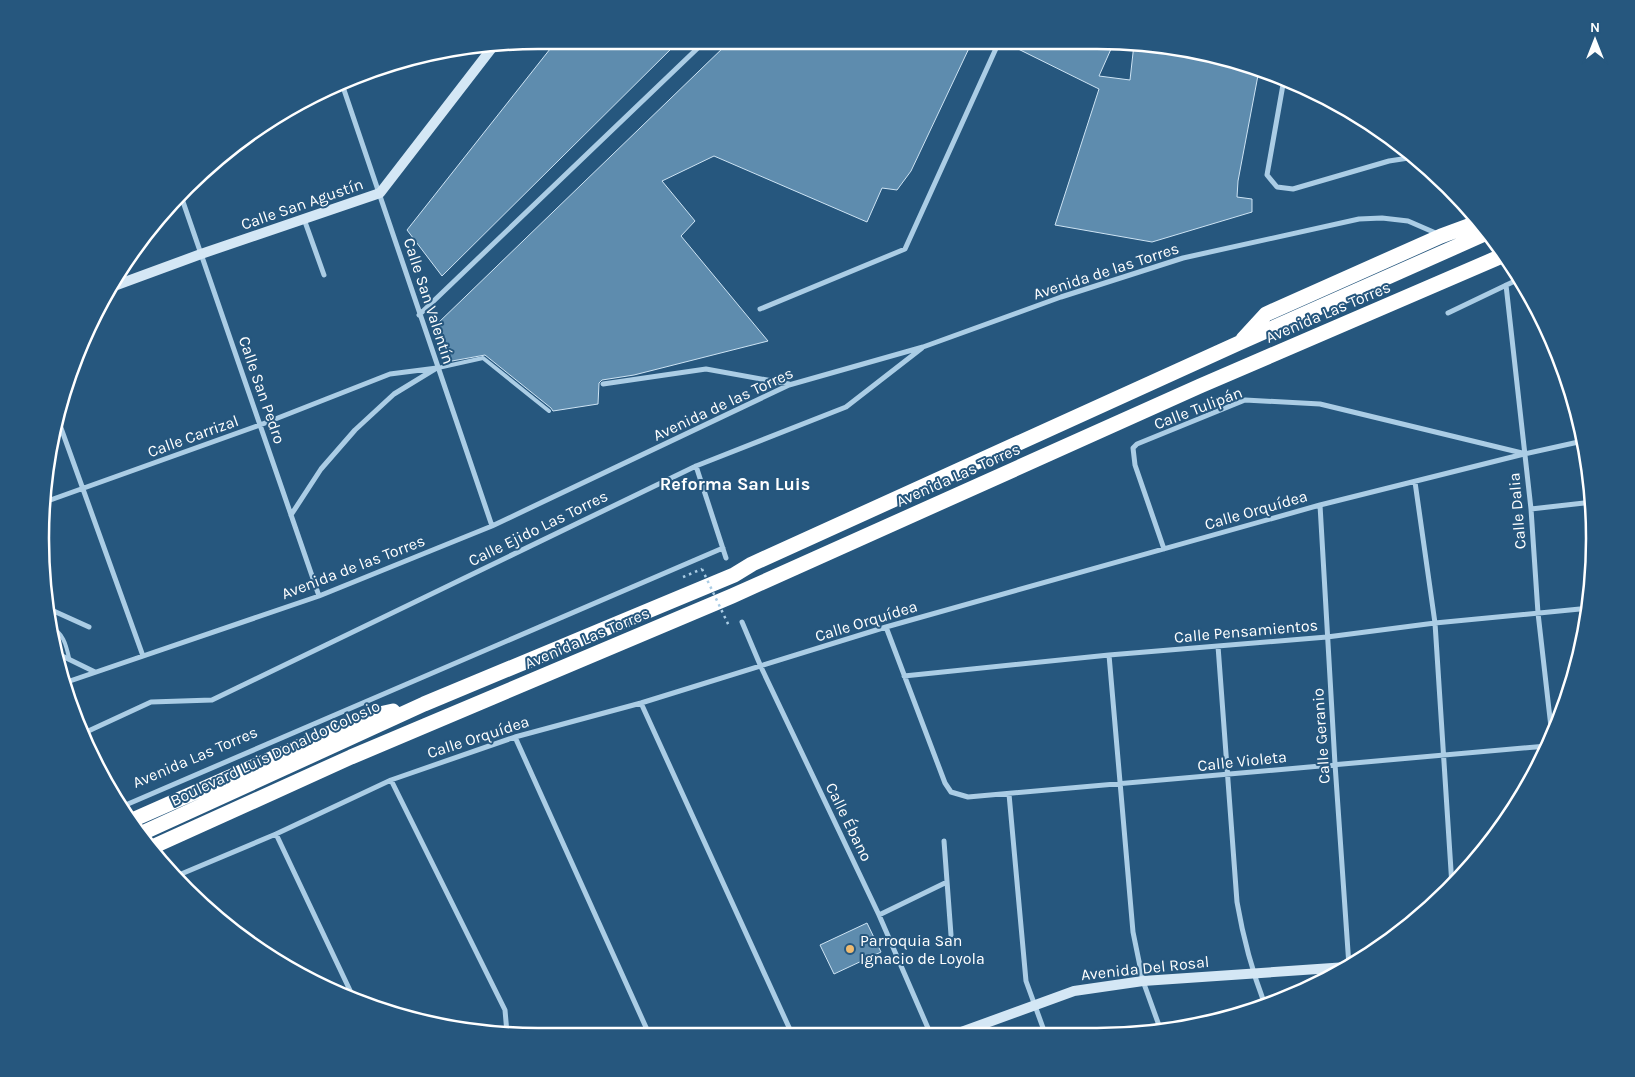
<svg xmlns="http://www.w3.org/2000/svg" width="1635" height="1077" font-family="Karla,sans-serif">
	<rect width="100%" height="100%" fill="#26577e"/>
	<path fill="#5e8cae" stroke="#cee4f4" d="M554,44H676L442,276L407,230Z
		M727,44H971L911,171L897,190L882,188L867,222L714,156L662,181L695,221L681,236L768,341L634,375L602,380L599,383L598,404L553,411L551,408L485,355L452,361L437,324Z
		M1008,44H1100L1111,49L1099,76L1130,80L1134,44H1159L1226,57L1259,70L1238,181L1237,197L1252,199V212L1152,242L1055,225L1099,89Z
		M867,923L881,952L834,974L820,945Z"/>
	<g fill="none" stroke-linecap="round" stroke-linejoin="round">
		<path stroke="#abcde5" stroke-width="2.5" stroke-dasharray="2.5 4" stroke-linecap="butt" d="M683,577L702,569"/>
		<path stroke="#abcde5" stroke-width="4" d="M438,368L483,358L549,411
			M50,626C63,633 66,644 69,658"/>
		<path stroke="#abcde5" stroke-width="5" d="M1284,79L1267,175L1277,187L1293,189L1389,161L1415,157
			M342,84L492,526
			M180,193L319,596
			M304,219L324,275
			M1506,285L1531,509L1538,613L1552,736
			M760,309L905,249L998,44
			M1448,313L1519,279
			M419,315L702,44
			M603,384L706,369L789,384
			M56,414L143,656
			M696,466L726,558
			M1415,482L1435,623L1452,886
			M42,503L260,425L390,374L437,368
			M1320,505L1335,764L1349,966
			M1531,509L1593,502
			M291,515L321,469L355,430L394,394L435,369
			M1164,549L1135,465L1133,448L1137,444L1245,400L1320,404L1522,453
			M47,608L89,627
			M742,622L761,667L879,915L931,1035
			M886,627L945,783L951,792L968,797L1547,746
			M1218,646L1237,902C1243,937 1252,971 1265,1005
			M54,652L95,672
			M1109,655L1133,932L1143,981L1161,1031
			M904,676L1109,655L1327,637L1435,623L1590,608
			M64,683L319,596L492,526L789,385L923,347L1061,297L1183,258L1359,219L1382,218L1408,221L1438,234
			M641,703L792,1034
			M84,733L151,702L212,700L696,466L846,407L922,348
			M515,737L649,1034
			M391,780L505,1010L507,1033
			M1009,794L1026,981L1046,1036
			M121,807L723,548
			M276,834L355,1001
			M944,841L951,935
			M174,877L276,834L391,780L515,737L641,703L886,627L1320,505L1524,454L1583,441
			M879,915L947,882"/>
		<path stroke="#d4e7f5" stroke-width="10" d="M114,286L201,254L380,193L495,44
			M953,1035L1074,991L1143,981L1347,967"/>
		<path stroke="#fff" stroke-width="15" d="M1243,339L1266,314L1441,236L1479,222
			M130,821L366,717L393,711
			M140,834L424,704L734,575L752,564L1239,343L1489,232
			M150,848L351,757L732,596L1200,386L1504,255"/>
		<path stroke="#abcde5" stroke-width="2.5" stroke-dasharray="2.5 4" stroke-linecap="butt" d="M702,569L729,626"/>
	</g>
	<circle fill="#eeba70" stroke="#26577e" stroke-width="2" cx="850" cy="949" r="5"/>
	<g text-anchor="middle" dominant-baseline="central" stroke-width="4" stroke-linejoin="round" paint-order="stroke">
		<g font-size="16" fill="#fff" stroke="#26577e">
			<text transform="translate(302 204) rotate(-19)">Calle San Agustín</text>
			<text transform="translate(1106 271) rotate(-18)">Avenida de las Torres</text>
			<text transform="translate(429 301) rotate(72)">Calle San Valentín</text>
			<text transform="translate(1328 312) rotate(-23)">Avenida Las Torres</text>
			<text transform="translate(262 390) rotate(71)">Calle San Pedro</text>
			<text transform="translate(723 404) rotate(-25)">Avenida de las Torres</text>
			<text transform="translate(1198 408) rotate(-21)">Calle Tulipán</text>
			<text transform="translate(193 436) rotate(-20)">Calle Carrizal</text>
			<text transform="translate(958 475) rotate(-24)">Avenida Las Torres</text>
			<text transform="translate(1256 510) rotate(-16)">Calle Orquídea</text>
			<text transform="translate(1517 511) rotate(-95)">Calle Dalia</text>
			<text transform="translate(538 528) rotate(-26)">Calle Ejido Las Torres</text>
			<text transform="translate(353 567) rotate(-21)">Avenida de las Torres</text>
			<text transform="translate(866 621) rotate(-17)">Calle Orquídea</text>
			<text transform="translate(1246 631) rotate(-5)">Calle Pensamientos</text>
			<text transform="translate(587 638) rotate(-23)">Avenida Las Torres</text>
			<text transform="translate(1321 736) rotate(-94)">Calle Geranio</text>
			<text transform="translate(478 737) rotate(-18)">Calle Orquídea</text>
			<text transform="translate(275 753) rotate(-25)">Boulevard Luis Donaldo Colosio</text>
			<text transform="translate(195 757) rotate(-23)">Avenida Las Torres</text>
			<text transform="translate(1242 761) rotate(-6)">Calle Violeta</text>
			<text transform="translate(849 822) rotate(64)">Calle Ébano</text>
			<text transform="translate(1145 968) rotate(-6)">Avenida Del Rosal</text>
		</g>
		<g font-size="16" fill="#fff" stroke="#26577e" text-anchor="start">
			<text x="860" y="940">Parroquia San<tspan x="860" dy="18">Ignacio de Loyola</tspan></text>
		</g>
		<g font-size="18" font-weight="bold" fill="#fff" stroke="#26577e">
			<text x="735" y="484">Reforma San Luis</text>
		</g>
	</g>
	<path d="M0 0H1635V1077H0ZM538 49H1097A489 489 0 0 1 1586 538V539A489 489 0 0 1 1097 1028H538A489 489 0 0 1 49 539V538A489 489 0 0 1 538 49Z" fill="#26577e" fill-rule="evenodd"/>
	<path fill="none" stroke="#fff" stroke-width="2.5" d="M538 49H1097A489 489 0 0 1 1586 538V539A489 489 0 0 1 1097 1028H538A489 489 0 0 1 49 539V538A489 489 0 0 1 538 49Z"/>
	<g transform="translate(1595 40)" stroke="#26577e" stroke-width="4" paint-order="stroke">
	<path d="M0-4L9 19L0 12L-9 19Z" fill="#ffffff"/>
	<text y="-8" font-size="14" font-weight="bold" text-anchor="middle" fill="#ffffff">N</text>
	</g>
</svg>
